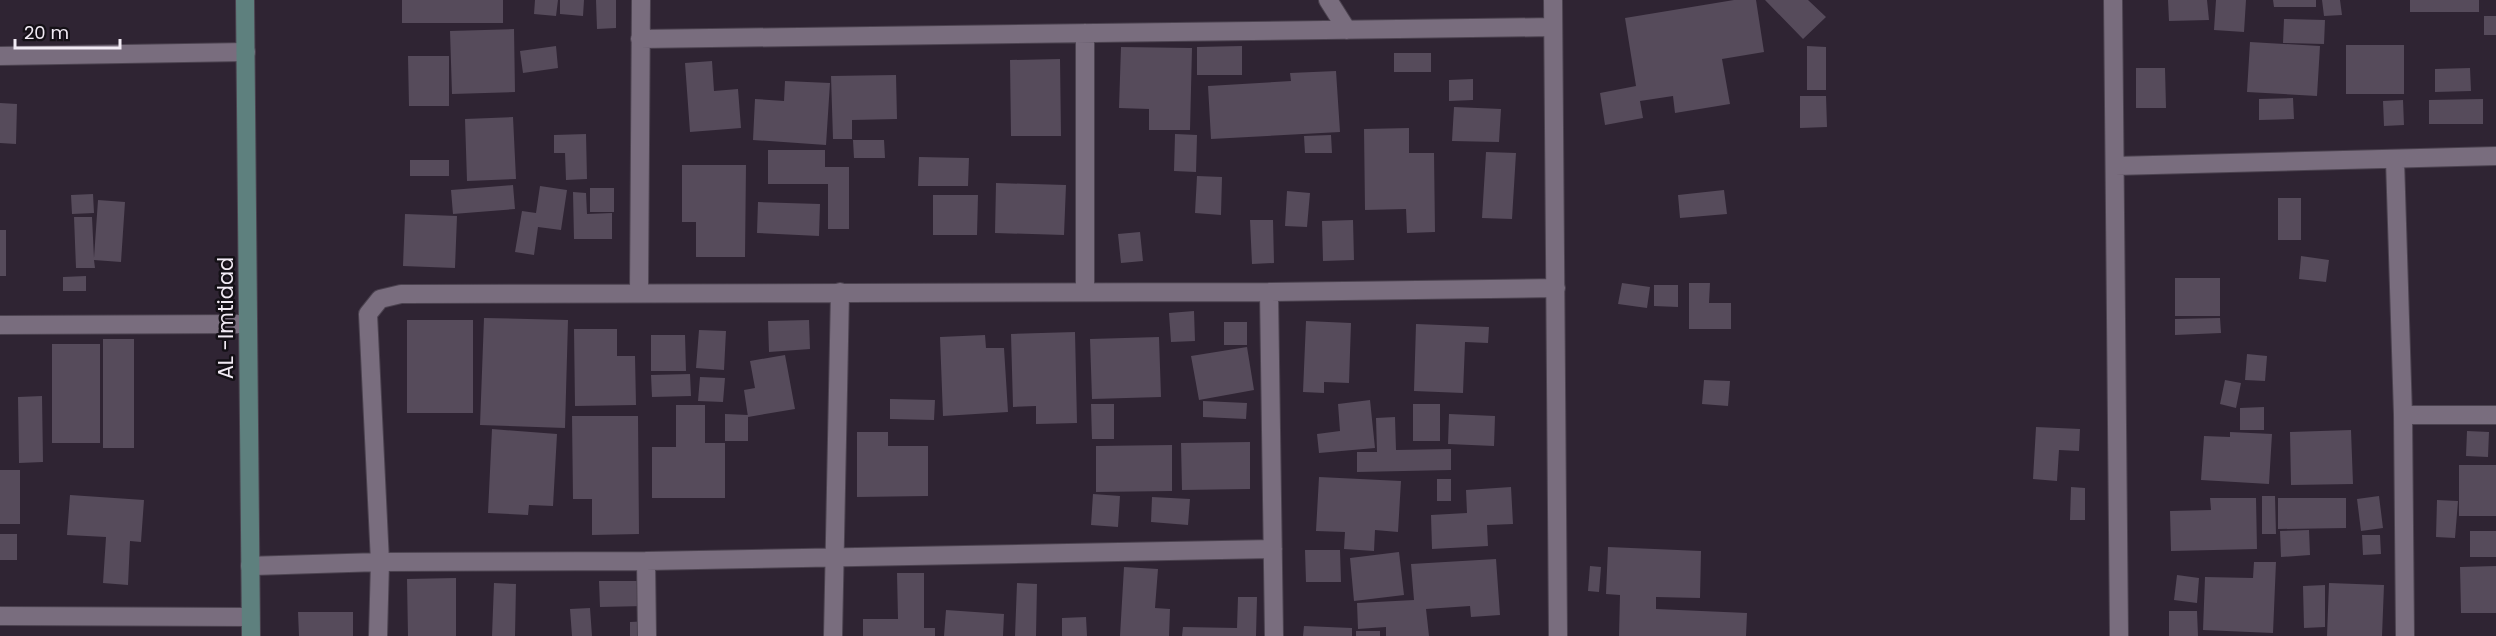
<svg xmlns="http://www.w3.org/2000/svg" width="2496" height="636" font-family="Poppins,sans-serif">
	<rect width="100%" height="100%" fill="#2f2433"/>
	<path fill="#564b5b" d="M402,0H503V23H402Z
		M535,0H558L556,16L534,14Z
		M560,0H584L583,16L560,14Z
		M596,0H616V28L597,29Z
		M1734,0H1756L1764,52L1722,59L1730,104L1675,113L1673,96L1640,101L1643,118L1605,125L1600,93L1636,86L1625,18Z
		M1765,0H1808L1826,17L1803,39Z
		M2168,0H2207L2209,20L2169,21Z
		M2216,0H2246L2244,32L2214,30Z
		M2273,0H2316V7H2274Z
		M2322,0H2340L2342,15L2324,16Z
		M2410,0H2479V12H2410Z
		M2484,16H2496V35H2484Z
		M2284,19L2325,20L2324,44L2283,43Z
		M514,29L515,92L452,94L450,31Z
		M2250,42L2320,46L2317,96L2247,92Z
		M2346,45H2404V94H2346Z
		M556,46L558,68L523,73L520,51Z
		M1242,46V75H1197V47Z
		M1807,46L1826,47V90H1807Z
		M1121,47L1192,48L1190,130H1149V109L1119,108Z
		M1394,53H1431V72H1394Z
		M408,56H449V106H409Z
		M1060,59L1061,136H1011L1010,60Z
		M712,61L714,91L738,89L741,128L690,132L685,63Z
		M2136,68H2165L2166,108H2136Z
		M2470,68L2471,91L2435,92V69Z
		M1336,71L1340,132L1211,139L1208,86L1291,81L1290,73Z
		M896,75L897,119L852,120V139H833L831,76Z
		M1473,79V100L1449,101V80Z
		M785,81L830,83L826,145L753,140L755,99L784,101Z
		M1800,96H1826L1827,127L1800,128Z
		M2293,98L2294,119L2259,120V99Z
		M2483,99V124H2429V100Z
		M2403,100L2404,125L2384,126L2383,101Z
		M0,103L17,104L16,144L0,143Z
		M1454,107L1501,109L1499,142L1452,141Z
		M513,117L516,179L467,181L465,119Z
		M1409,128V153H1434L1435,232L1407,233L1406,209L1365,210L1364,129Z
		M586,134L587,179L566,180L565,153H554V135Z
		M1175,134L1197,135L1196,172L1174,171Z
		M1331,135L1332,153H1305L1304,136Z
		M853,140H884L885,158H854Z
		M768,150H825V167H849V229H828V184H768Z
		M1486,152L1516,153L1512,219L1482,218Z
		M919,157L969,158L968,186H918Z
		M410,160H449V176H410Z
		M682,165H746L745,257H696V222H682Z
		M1197,176L1222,177L1221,215L1195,213Z
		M996,183L1066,185L1064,235L995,233Z
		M513,185L515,209L453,214L451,190Z
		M540,186L567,190L561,230L538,227L534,255L515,252L522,211L536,213Z
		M590,188H614V212H590Z
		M1724,190L1727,214L1680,218L1678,195Z
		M1287,191L1310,193L1307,227L1285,226Z
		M573,192L586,193L587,214L612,213V239H574Z
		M93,194L94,213L72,214L71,195Z
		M933,195H978L977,235H933Z
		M2278,198H2301V240H2278Z
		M98,200L125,202L121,262L94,260L95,268H76L74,217H92L94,258Z
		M758,202L820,204L819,236L757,233Z
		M405,214L457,216L455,268L403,266Z
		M1250,220H1273L1274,263L1252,264Z
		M1353,220L1354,260L1323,261L1322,221Z
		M0,230H6V276H0Z
		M1140,232L1143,261L1121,263L1118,234Z
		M2301,256L2329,260L2326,282L2299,279Z
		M86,276V291H63V277Z
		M2175,278H2220V316H2175Z
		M1622,283L1650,287L1647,308L1618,304Z
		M1689,283H1710L1709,303H1731V329H1689Z
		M1654,285H1678V307L1654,306Z
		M1194,311L1195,341L1171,342L1169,313Z
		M484,318L568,320L565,428L480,425Z
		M2220,318L2221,333L2175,335V319Z
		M407,320H473V413H407Z
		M809,320L810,349L769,352L768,321Z
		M1306,321L1351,323L1349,383L1324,382V393L1303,392Z
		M1224,322H1247V345H1224Z
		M1416,324L1489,327L1488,343L1465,342L1463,393L1414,391Z
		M574,329H617V356H635L636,405L575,406Z
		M699,330L726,331L724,370L696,368Z
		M1075,332L1077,423L1036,424V406L1013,407L1011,334Z
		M651,335H685L686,371H651Z
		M985,335L986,348H1004L1008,412L943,416L940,337Z
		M1159,337L1161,397L1092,399L1090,339Z
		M103,339H134V448H103Z
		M52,344H100V443H52Z
		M1247,347L1254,390L1199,400L1191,356Z
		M2247,354L2267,356L2265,381L2245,380Z
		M785,355L795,409L748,417L744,390L755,388L750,361Z
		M690,374L691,396L652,397L651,375Z
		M700,377L725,378L723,402L698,401Z
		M1704,380L1730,381L1728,406L1702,404Z
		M2225,380L2241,383L2236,408L2220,404Z
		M42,396L43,462L19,463L18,397Z
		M890,399L935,400L934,420L890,419Z
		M1370,400L1375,448L1319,453L1317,434L1340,431L1338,404Z
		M1203,401L1247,403L1246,419L1203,417Z
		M1091,404H1114V439H1092Z
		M1413,404H1440V441H1413Z
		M676,405H705V443H725V498H652V447H676Z
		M2264,407V430H2240V408Z
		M725,414L748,415V441H725Z
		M1449,414L1495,416L1494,446L1448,444Z
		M572,416H638L639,534L592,535V499H573Z
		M1395,417L1396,450L1451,449V470L1357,472V452H1377L1376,418Z
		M2036,427L2080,429L2079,451L2059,450L2057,481L2033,479Z
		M492,429L557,434L553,506L529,505L528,515L488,513Z
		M2351,430L2353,484L2291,485L2290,432Z
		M2467,431L2489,432L2488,457L2466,456Z
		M857,432H888V446H928V496L857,497Z
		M2230,432L2272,434L2269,484L2201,480L2204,436L2230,437Z
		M1250,442V489L1182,490L1181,443Z
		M1172,445V491L1096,492V446Z
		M2459,465H2496V516H2459Z
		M0,470H20V524H0Z
		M1319,477L1401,481L1398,532L1375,530L1374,551L1344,549L1345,532L1316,531Z
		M1437,479H1451V501H1437Z
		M1511,487L1513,524L1487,525L1488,546L1432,549L1431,515L1467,513L1466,490Z
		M2071,487L2085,488V520H2070Z
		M1093,494L1120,496L1118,527L1091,525Z
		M70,495L144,500L141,542L130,541L128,585L103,583L106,537L67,535Z
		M2262,496H2275L2276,534H2262Z
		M2379,496L2383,528L2361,531L2357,499Z
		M1152,497L1190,499L1188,525L1151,522Z
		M2210,498H2256L2257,549L2171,551L2170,511L2211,510Z
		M2278,498H2346V528L2278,529Z
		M2437,500L2458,501L2455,538L2436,537Z
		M2309,530L2310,555L2281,557L2280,531Z
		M2470,531H2496V557H2470Z
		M0,534H17V560H0Z
		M2362,535H2380L2381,554L2363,555Z
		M1608,547L1701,551L1700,598L1656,597V609L1747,613L1746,636H1619L1620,595L1606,594Z
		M1305,550H1340L1341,582H1306Z
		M1399,552L1404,595L1354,601L1350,558Z
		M1496,559L1500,615L1471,617L1470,606L1426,609L1429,636H1386V627L1358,629L1357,603L1414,600L1411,564Z
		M2254,562H2276L2273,633L2203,630L2205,577L2253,578Z
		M1590,566L1601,567L1599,592L1588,591Z
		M2496,566V613H2461L2460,567Z
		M1124,567L1158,569L1155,608L1170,609L1169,636H1120Z
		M897,573H924V628H935V636H863V619H898Z
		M2177,575L2199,578L2197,603L2174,600Z
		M456,578V636H408L407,579Z
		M599,581H644L645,606L600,607Z
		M494,583L516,584L515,636H492Z
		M1017,583L1037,584L1036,636H1015Z
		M2329,583L2384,585L2382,636H2327Z
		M2325,585V627L2304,628L2303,586Z
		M1238,597H1257L1256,636H1182L1183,627L1237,628Z
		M590,608L592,636H572L570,609Z
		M946,610L1004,614L1003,636H944Z
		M2169,611H2197L2198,636H2169Z
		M298,612H353V636H299Z
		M1086,617L1087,636H1062V618Z
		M652,621V636H630V622Z
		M1304,626L1352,628V636H1303Z
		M1356,631H1380V636H1356Z"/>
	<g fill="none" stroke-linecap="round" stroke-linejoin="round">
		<g stroke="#4b424f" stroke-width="20">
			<path id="street" d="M1328,0L1347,30
				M1553,0L1558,636
				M2113,0L2119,636
				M640,39L1553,27
				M0,56L246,52
				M2395,160L2403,415L2405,636
				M2115,166L2496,156
				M639,292L641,0
				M1085,292V33
				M1269,292L1274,636
				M0,325L248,324
				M2403,415H2496
				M646,561L647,636
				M250,566L380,562L646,561L1273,549
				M0,616L250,617
				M378,636L380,562L368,314L380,299L401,294L1269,292L1556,288
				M833,636L840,292"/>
		</g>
		<g stroke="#4b424f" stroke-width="20">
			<path id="secondary" d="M245,0L251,636"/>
		</g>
		<use href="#street" stroke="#796d7e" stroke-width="18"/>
		<use href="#secondary" stroke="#5e807e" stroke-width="18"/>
	</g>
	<g text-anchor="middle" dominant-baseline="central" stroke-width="5" stroke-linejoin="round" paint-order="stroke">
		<g font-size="21" fill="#f1eaf4" stroke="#141016">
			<text transform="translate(225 318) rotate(-90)">AL -Imtidad</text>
		</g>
	</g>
	<path d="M15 39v9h105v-9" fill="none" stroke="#f1eaf4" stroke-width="3"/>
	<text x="24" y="39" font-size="18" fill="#f1eaf4" stroke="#141016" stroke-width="4.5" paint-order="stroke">20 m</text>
</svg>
